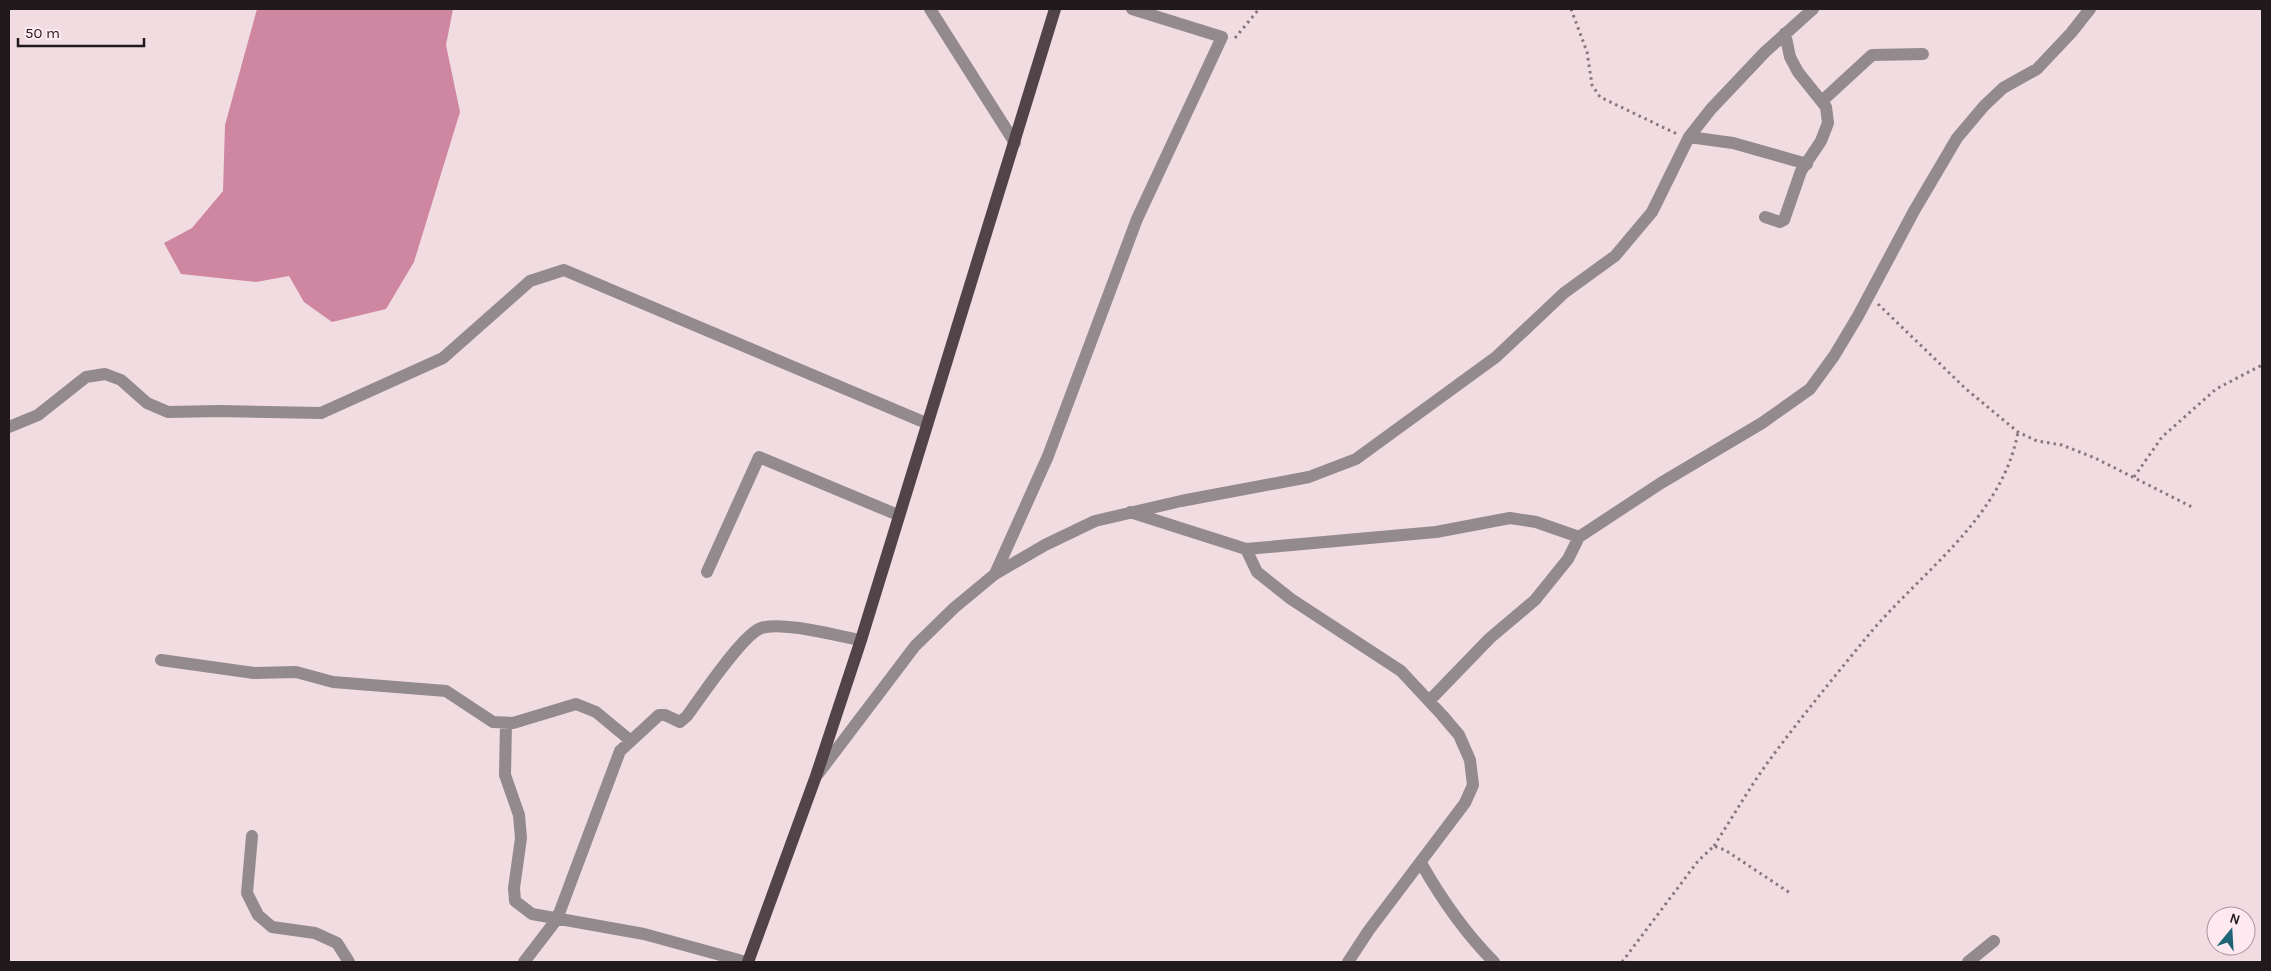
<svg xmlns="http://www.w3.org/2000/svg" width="2271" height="971" font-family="Karla,sans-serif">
	<rect width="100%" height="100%" fill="#f1dce2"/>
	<path fill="#cf86a0" d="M257,9H453L446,45L460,112L414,262L386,309L332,322L304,302L289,276L256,282L181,274L164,243L192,228L223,191L225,125Z"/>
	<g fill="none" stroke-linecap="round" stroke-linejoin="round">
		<path stroke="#86787c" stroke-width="3" stroke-dasharray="2.5 4" stroke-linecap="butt" d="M1571,9L1587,52L1592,85L1600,97L1677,134
			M1235,38L1259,9
			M1878,304L1966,389L2018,432L2037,441L2062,445L2095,458L2194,508
			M2134,477L2162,437L2216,389L2262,365
			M1714,846C1734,815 1752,783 1774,754C1803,715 1835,676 1866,638C1919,573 2002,519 2018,432
			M1622,962L1698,861L1714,846L1725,850L1790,893"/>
		<path stroke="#938a8d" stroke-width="12" d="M930,9L1015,143
			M1822,101L1872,55L1923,54
			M1689,137L1733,143L1807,164
			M1765,217L1780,222L1784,220L1801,171L1821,141L1828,123L1826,107L1798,72L1790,57L1785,33
			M9,427L38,415L86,377L105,374L121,380L147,403L168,412L219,411L321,413L443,358L530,281L564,270L926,423
			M1130,512L1246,549L1436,532L1510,518L1536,522L1579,537
			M1246,549L1257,572L1291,599L1401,671L1442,715L1459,735L1470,760L1473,785L1465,803L1369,930L1348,962
			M707,572L759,457L898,515
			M995,574L1048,456L1137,219L1222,37L1132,9
			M161,660L254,673L296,672L333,682L446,691L493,722L513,723L576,704L596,712L631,741
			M1429,701L1490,638L1535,600L1568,559L1579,537L1661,483L1762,423L1810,389L1834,356L1858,316L1914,211L1957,138L1984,106L2003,88L2037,69L2071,33L2090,9
			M506,723L505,775L519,815L521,838L514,888L515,901L532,914L644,934L746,962
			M818,774L915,646L954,608L995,574L1045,545L1095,521L1181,501L1309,477L1356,459L1496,357L1564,293L1615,256L1652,212L1689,137L1711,109L1765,52L1813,9
			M252,836L247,893L258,915L272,927L315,933L337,943L349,962
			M1421,863C1442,900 1464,932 1494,962
			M524,962L557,919L620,751L659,715H665L680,722L687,716C701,697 742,635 761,628C783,621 837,636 861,640
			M1968,962L1994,941"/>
		<path stroke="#524348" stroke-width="12" d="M748,962L816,776L861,640L1055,9"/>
	</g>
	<rect width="2271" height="971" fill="none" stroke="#211a1c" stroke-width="20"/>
	<g transform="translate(2231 931) rotate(18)"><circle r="24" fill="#fee9f0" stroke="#a6969b"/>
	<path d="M0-4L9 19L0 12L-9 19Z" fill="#1f6575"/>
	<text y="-8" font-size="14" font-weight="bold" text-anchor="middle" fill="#211a1c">N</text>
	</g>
	<path d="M18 38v8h126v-8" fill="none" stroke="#211a1c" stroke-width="2.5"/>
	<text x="25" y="38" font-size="15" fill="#211a1c" stroke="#fee9f0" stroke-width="4" paint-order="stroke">50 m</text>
</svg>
